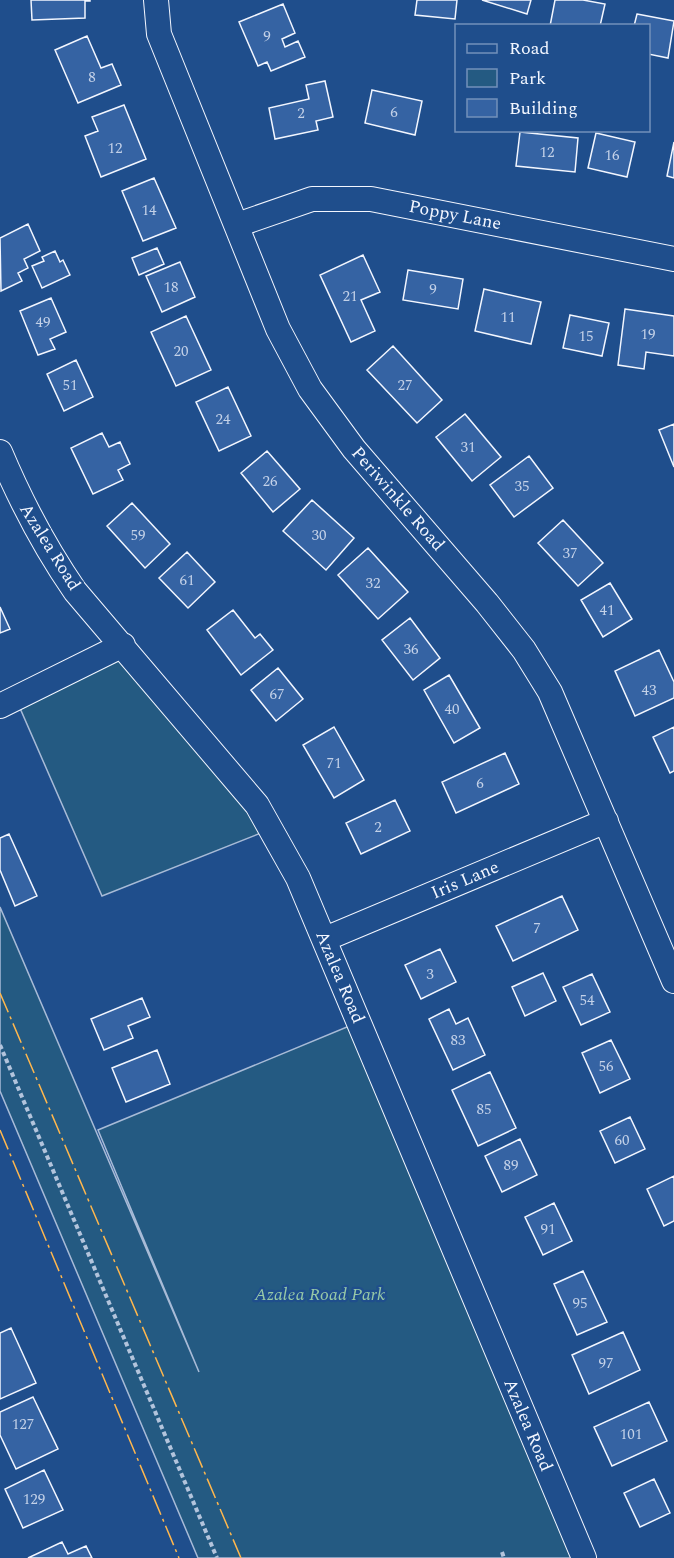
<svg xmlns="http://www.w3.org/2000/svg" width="674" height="1558" font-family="Spectral,serif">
	<rect width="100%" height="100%" fill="#1f4e8c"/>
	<path fill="#245a82" stroke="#a8bbd7" stroke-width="1.5" d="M123,645L271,829L102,896L16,699Z
		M0,907L199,1372L98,1130L359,1022L584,1558H198L0,1091Z"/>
	<path fill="#3563a3" stroke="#f2f6ff" stroke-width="1.5" d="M31,0H90V1H85V18L32,20Z
		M417,0H457L455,19L415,15Z
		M482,0H531L527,14Z
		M555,0H583L605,4L600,26H550Z
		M283,4L295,33L282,39L285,47L298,41L305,57L271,71L267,62L258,66L239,22Z
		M637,14L674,21L668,58L648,54V26H634Z
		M87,36L101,68L112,64L121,85L78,103L55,50Z
		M325,81L333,117L316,121L318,130L275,139L269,108L309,99L306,85Z
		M372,90L422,101L415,135L365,123Z
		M124,105L146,159L101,177L85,136L98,131L92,117Z
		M520,132L578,138L575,172L516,166Z
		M596,133L635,142L627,177L588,168Z
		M674,142V178L667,176Z
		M154,178L176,228L143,241L122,191Z
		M28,224L40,251L24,259L28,268L18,273L22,281L1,291L0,238Z
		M157,248L164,264L139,275L132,258Z
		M55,251L60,262L63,260L70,275L42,288L32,266L44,261L42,257Z
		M363,255L380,292L361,300L375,331L351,342L320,275Z
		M180,262L195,297L162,312L146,276Z
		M408,270L463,279L458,309L403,300Z
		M484,289L541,302L531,344L475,331Z
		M51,298L66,332L50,339L55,349L38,355L20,311Z
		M625,309L674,316V356L646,352L644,369L618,365Z
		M570,315L609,323L602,356L563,348Z
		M186,316L211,370L176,386L151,332Z
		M393,346L442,400L417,423L367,370Z
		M76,360L93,397L64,411L47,374Z
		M228,387L251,436L219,451L196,402Z
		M465,414L501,457L472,481L436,437Z
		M674,424V467L659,430Z
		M102,433L109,447L120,442L130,464L118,470L123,480L93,494L71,448Z
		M267,451L300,489L273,512L241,473Z
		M529,456L553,488L514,517L490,485Z
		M312,500L354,538L326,570L283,531Z
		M132,503L170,544L145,568L107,526Z
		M563,520L603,563L578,586L538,543Z
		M368,548L408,592L378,619L338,575Z
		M187,552L215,582L188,608L159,578Z
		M610,583L632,619L603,637L581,600Z
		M0,607L10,629L0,633Z
		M233,610L255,638L260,634L273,650L241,675L207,630Z
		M410,618L440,658L413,680L382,640Z
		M659,650L674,682V698L635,716L615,671Z
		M278,668L303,699L276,721L251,690Z
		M449,675L480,728L454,743L424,690Z
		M334,727L364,780L334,798L303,745Z
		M674,727V771L670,773L653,737Z
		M505,753L519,784L456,813L442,782Z
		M395,800L410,831L361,854L346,823Z
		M9,834L37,896L15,906L0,870V838Z
		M562,896L578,930L513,961L496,926Z
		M440,949L456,982L421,999L405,965Z
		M543,973L556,1001L525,1016L512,987Z
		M592,974L610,1012L581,1025L563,987Z
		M142,998L150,1017L128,1026L133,1038L104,1050L91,1019Z
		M449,1009L456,1024L468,1018L485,1055L453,1070L429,1019Z
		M611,1040L630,1079L600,1093L582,1053Z
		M157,1050L170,1084L126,1102L112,1068Z
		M490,1072L516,1128L478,1146L452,1090Z
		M630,1117L645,1149L615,1163L600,1131Z
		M520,1139L537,1175L502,1192L485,1156Z
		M674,1176V1221L664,1226L647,1189Z
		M554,1203L572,1241L543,1255L525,1217Z
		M583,1271L607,1322L577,1335L554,1284Z
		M11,1328L36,1383L0,1399V1333Z
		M623,1332L640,1370L589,1394L572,1355Z
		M33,1397L58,1449L16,1469L0,1435V1412Z
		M649,1402L667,1441L612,1466L594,1427Z
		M44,1470L63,1510L23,1528L5,1489Z
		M654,1479L670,1513L640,1527L624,1493Z
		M62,1542L68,1554L86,1546L92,1558H28Z"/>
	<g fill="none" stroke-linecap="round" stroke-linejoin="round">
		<g stroke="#f2f6ff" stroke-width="26">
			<path id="street" d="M156,0L159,34L278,329L310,389L354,449L487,603L524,650L550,692L674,981
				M237,225L312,199H371L674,259
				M0,452C21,502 44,546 75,591L257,805L298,878L584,1558
				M0,706L123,645
				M325,939L606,821"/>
		</g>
		<path stroke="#b3c4dc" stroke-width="4" stroke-dasharray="4.5 3" stroke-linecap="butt" d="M0,1045L217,1558
			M502,1552L504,1558"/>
		<use href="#street" stroke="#1f4e8c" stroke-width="24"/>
		<path stroke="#ffb74d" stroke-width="1.5" stroke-dasharray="21 4.5 3 4.5" stroke-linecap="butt" d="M0,993L241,1558
			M0,1130L179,1558"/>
	</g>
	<g text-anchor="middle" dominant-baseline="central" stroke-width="4.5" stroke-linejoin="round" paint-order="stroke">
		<g font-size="15" fill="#c3d1e8">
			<text x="267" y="36">9</text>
			<text x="92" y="77">8</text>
			<text x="394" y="112">6</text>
			<text x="301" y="113">2</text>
			<text x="115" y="148">12</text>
			<text x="547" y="152">12</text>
			<text x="612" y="155">16</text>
			<text x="149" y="210">14</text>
			<text x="171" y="287">18</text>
			<text x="433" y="289">9</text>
			<text x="350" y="296">21</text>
			<text x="508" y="317">11</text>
			<text x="43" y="322">49</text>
			<text x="648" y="334">19</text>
			<text x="586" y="336">15</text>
			<text x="181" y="351">20</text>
			<text x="70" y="385">51</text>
			<text x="405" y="385">27</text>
			<text x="223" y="419">24</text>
			<text x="468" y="447">31</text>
			<text x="270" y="481">26</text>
			<text x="522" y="486">35</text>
			<text x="138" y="535">59</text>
			<text x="319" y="535">30</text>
			<text x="570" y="553">37</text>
			<text x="187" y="580">61</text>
			<text x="373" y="583">32</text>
			<text x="607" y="610">41</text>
			<text x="411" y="649">36</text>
			<text x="649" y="690">43</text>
			<text x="277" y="694">67</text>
			<text x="452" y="709">40</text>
			<text x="334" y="763">71</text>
			<text x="480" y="783">6</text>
			<text x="378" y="827">2</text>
			<text x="537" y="928">7</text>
			<text x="430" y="974">3</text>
			<text x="587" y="1000">54</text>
			<text x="458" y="1040">83</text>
			<text x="606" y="1066">56</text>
			<text x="484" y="1109">85</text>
			<text x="622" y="1140">60</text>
			<text x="511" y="1165">89</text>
			<text x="548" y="1229">91</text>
			<text x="580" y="1303">95</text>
			<text x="606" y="1363">97</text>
			<text x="23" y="1424">127</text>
			<text x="631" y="1434">101</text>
			<text x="34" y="1499">129</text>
		</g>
		<g font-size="18" fill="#f2f6ff" stroke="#1f4e8c">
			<text transform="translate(455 215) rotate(11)">Poppy Lane</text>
			<text transform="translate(398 499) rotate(49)">Periwinkle Road</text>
			<text transform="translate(50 547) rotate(58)">Azalea Road</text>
			<text transform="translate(465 880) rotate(-23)">Iris Lane</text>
			<text transform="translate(340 977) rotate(67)">Azalea Road</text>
			<text transform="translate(528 1425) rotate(67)">Azalea Road</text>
		</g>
		<g font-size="18" font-style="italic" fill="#97c8a6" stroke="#1f4e8c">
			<text x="320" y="1294">Azalea Road Park</text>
		</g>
	</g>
	<rect x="455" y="24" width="195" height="108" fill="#1f4e8c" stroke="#7391ba" stroke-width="1.5"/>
	<rect x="467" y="44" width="30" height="9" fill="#1f4e8c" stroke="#7391ba" stroke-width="1.5"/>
	<text x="509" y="54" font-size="18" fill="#f2f6ff">Road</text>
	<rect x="467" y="69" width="30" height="18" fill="#245a82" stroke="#7391ba" stroke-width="1.5"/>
	<text x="509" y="84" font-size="18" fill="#f2f6ff">Park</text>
	<rect x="467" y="99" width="30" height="18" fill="#3563a3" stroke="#7391ba" stroke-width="1.5"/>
	<text x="509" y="114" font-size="18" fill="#f2f6ff">Building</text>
</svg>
